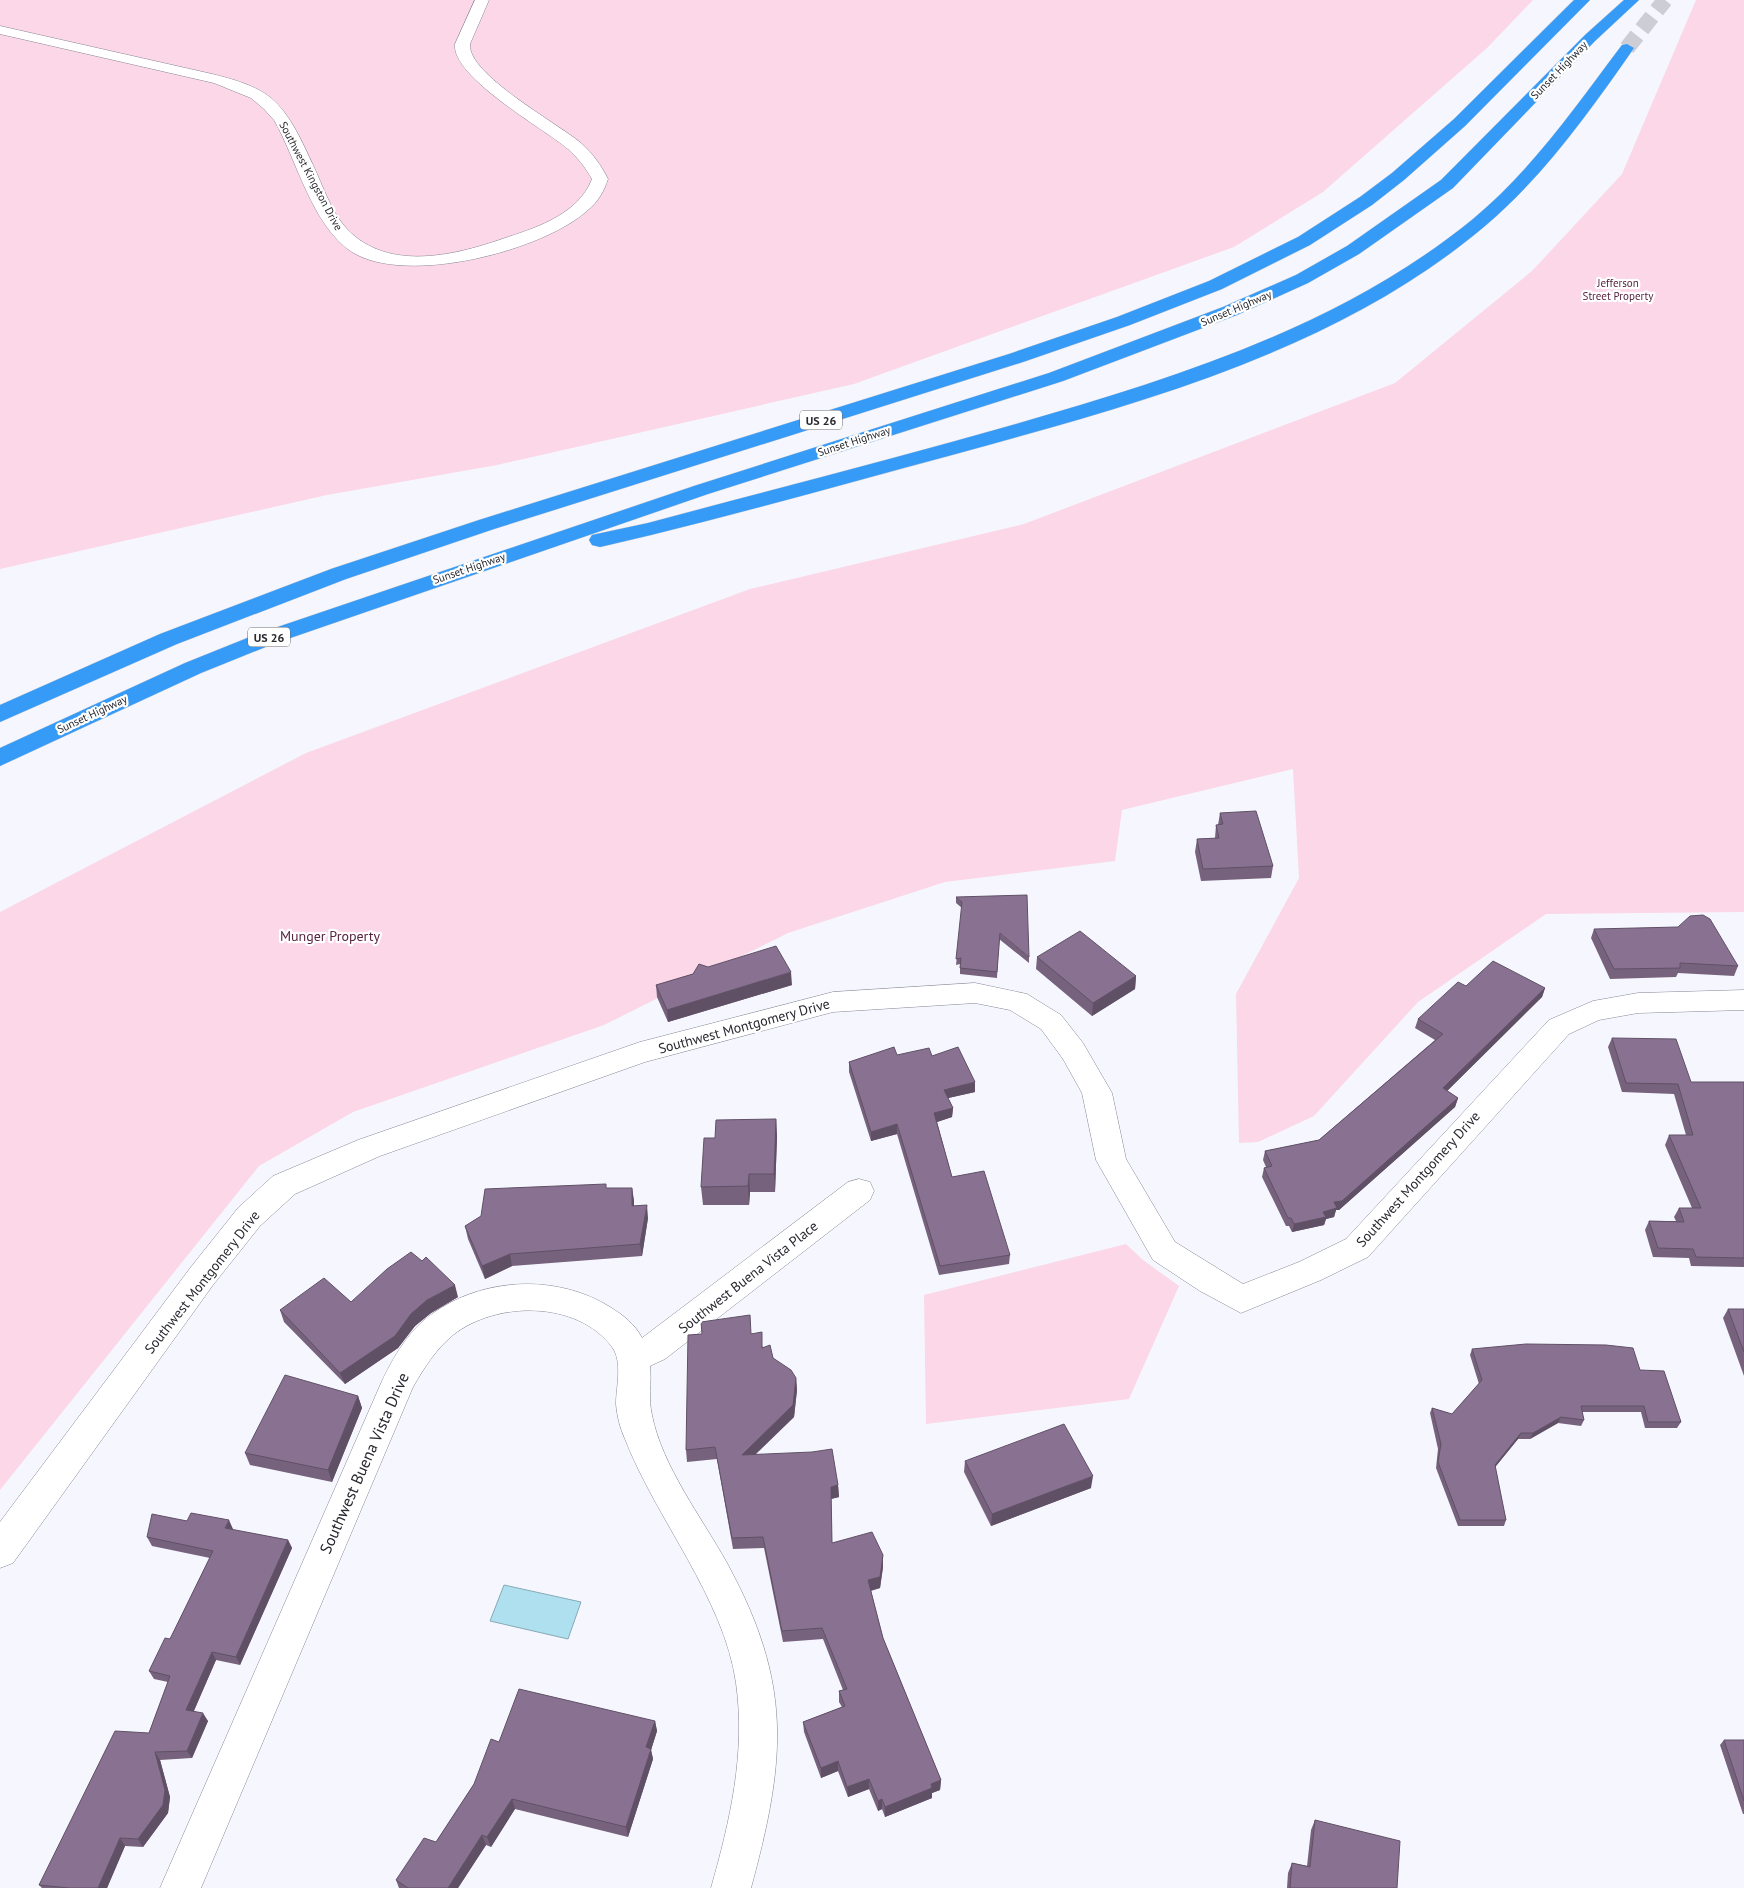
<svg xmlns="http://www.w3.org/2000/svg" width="1744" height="1888" font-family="'PT Sans',sans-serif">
	<rect width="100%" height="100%" fill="#f6f7fe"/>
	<path fill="#fbd7e7" d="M0,0H1533L1487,48L1323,192L1234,247L854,384L497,465L327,495L0,569Z
		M1696,0H1744V912L1546,914L1418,1002L1314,1116L1258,1142L1239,1143L1236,994L1299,878L1293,769L1122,810L1115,861L945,882L788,933L604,1025L353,1112L259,1166L0,1490V912L306,753L750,589L1024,524L1395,383L1532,271L1622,174Z
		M1126,1244L1143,1260L1179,1286L1129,1399L926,1424L924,1295Z"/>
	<path fill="#afe0ef" stroke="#86a9b5" d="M504,1585L581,1602L568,1639L490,1621Z"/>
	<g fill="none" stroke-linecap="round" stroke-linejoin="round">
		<path stroke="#cdced5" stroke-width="16" stroke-dasharray="16 8" stroke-linecap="butt" d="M1627,48L1665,0"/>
		<g stroke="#868696" stroke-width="1">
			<path id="minor" d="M475,0H489L470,44C467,74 557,123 581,143C593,154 601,165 608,179C604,191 598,202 588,210C543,251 406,286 352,252C312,226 297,160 274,120L264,109L251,98L214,83L0,34V26L212,74C232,79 255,85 271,98C291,115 302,142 313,165C323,186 331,212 347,229C389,273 457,255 508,237C539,227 579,213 592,179C585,167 578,158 568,149C543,128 451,77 455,44Z
				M975,983L1027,994L1061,1015L1083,1043L1112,1093L1126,1159L1175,1242L1243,1284L1299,1262L1346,1239L1549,1020L1593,1001L1638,993L1744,990V1010L1638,1013L1599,1020L1569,1034L1368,1257L1321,1280L1241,1313L1200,1291L1153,1260L1096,1160L1082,1093L1063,1059L1041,1029L1010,1010L975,1003L833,1012L645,1062L380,1156L295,1194L260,1226L213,1285L13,1563L0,1568V1522L191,1267L238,1208L273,1176L358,1140L640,1042L833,992Z
				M859,1179L870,1182L874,1191L870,1200L665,1359L650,1366C652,1382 648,1399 652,1415C662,1466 702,1518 727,1563C793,1684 786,1759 751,1888H711C730,1821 746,1753 736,1683C724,1598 656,1519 625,1439C620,1428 617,1416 616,1404C616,1387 623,1362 612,1347C577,1300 496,1301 453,1335C436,1349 424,1368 413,1387L201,1888H160L382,1381C394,1356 409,1330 432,1314C483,1277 557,1274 610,1307C623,1315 635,1324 642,1338L848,1182Z"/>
		</g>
		<g stroke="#d4d4d5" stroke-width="1">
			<path id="highway" d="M1574,0H1590L1465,126L1404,180L1372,205L1310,245L1222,289L1130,325L1023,362L494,529L346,579L177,644L0,722V705L160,634L331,569L479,520L1009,354L1117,317L1209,281L1298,237L1360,197L1392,173L1454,119Z
				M1624,0H1639L1595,41L1453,188L1359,254L1308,283L1237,315L1063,381L708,494L273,644L201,673L0,766V748L185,663L257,634L694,486L1049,373L1223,307L1296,275L1347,246L1441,180L1585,35Z
				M1627,44L1634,48C1590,111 1544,176 1485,226C1336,352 1137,404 952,455C852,482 752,510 651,535L600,547L592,545L589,540L592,535L648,523C771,490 894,459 1016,424C1176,378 1342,326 1473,219C1532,170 1576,106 1622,45Z"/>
		</g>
		<use href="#minor" fill="#fff" fill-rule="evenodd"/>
		<use href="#highway" fill="#369af7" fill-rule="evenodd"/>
	</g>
	<path fill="#76627d" d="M1220,813L1273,866L1271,878L1201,881L1195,852L1197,839L1215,838L1216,825H1218Z
		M956,897L1029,957V963L999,939L997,978L960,974V964L956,965L962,908L956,903Z
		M1594,929L1738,966L1734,976L1678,973L1676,977L1610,979L1591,938Z
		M1037,957L1136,976L1135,989L1092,1016L1036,969Z
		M708,967L792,985L668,1022L657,997L656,985L693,974Z
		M1466,986L1545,988L1542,997L1447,1091L1458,1098L1455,1107L1339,1210H1336L1334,1217L1326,1219L1324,1225L1292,1232L1289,1226H1286L1262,1177L1264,1168L1266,1167L1263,1160L1265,1151L1319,1140L1435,1040L1415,1028L1418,1019Z
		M1612,1038L1691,1082H1744V1267L1691,1266L1689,1258L1653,1257L1645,1230L1649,1221H1676L1674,1217L1679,1208H1692L1665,1145L1669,1135H1686L1674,1094L1622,1092L1608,1047Z
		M897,1055L932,1056L975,1092L948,1098L953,1108L952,1117L937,1122L952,1177L1010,1255L1009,1264L939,1275L897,1134L871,1141L849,1072V1062Z
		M776,1119L777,1137L775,1192H750L749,1205H703L701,1187L715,1138Z
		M606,1184V1188H632L634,1206L648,1218L642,1256L512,1266L485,1279L468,1239L465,1226Z
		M458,1297L431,1313L415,1326L398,1348L345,1384L284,1322L280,1310L351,1302Z
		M1728,1309H1744V1376L1723,1318Z
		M702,1334H751L773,1358L796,1378L797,1390L794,1417L756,1454L838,1485L839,1497L831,1499L832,1543L883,1555V1567L880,1588L871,1591L883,1638L941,1780L940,1790L932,1793V1798L885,1817L882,1809L878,1811L869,1789L848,1797L838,1771L821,1778L804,1732L803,1722L842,1707L839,1702V1691L843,1690L823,1639L783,1642L764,1548L733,1549L717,1459L687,1462L686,1450Z
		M1472,1349L1640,1370L1681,1422L1677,1428H1645L1641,1412H1582L1584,1420L1581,1426L1558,1423L1530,1439H1518L1495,1467L1506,1520L1504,1526H1458L1436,1468L1438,1449L1430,1413L1432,1408L1452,1414L1479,1384L1470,1355Z
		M358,1396L362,1408L332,1482L250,1465L245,1453Z
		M965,1461L1091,1488L991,1526L964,1472Z
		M187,1521L233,1529V1530L288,1540L292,1548L240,1665L216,1660L194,1711L208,1721L192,1758L160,1760L170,1797L168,1813L143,1847L125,1846L107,1888H42L39,1885L149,1733L168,1682L154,1679L149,1671L170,1639L210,1558L152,1546L147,1537Z
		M655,1721L657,1731L651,1750L653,1759L628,1837L515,1809L491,1847L486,1845L458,1888H399L396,1880L436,1842L474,1784L499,1742Z
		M1724,1740H1744V1814H1743L1720,1745Z
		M1315,1820L1397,1888H1287L1288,1873L1292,1863L1307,1866L1311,1830Z"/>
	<path fill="#605066" d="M791,972L792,985L668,1022L667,1010Z
		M1136,976L1135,989L1092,1016L1093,1003Z
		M1545,988L1542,997L1441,1097L1443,1088Z
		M975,1082V1092L944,1099V1090Z
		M1458,1098L1455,1107L1339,1210H1336L1334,1217L1326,1219L1324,1225L1292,1232L1294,1224L1323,1212Z
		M953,1108L952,1117L934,1123V1113Z
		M776,1119L777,1137L775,1192L774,1174Z
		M897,1124V1134L871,1141V1132Z
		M749,1174L750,1192L749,1205L748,1186Z
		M632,1188L634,1200V1218L632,1206Z
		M647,1205L648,1218L642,1256L640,1244Z
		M510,1254L512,1266L485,1279L482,1266Z
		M455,1285L458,1297L431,1313L415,1326L398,1348L345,1384L340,1373L427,1300Z
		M796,1378L797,1390L794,1417L743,1466L742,1455Z
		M358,1396L362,1408L332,1482L328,1470Z
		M1561,1417L1558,1423L1530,1439L1533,1433Z
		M1521,1433L1518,1439L1492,1471L1495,1465Z
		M1093,1476L1091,1488L991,1526L992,1514Z
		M838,1485L839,1497L831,1499V1487Z
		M229,1520L233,1529L229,1536L225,1528Z
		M288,1540L292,1548L240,1665L236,1657Z
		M883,1555V1567L880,1588L868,1591V1580Z
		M212,1652L216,1660L191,1717L186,1710Z
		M203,1713L208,1721L192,1758L187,1751Z
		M655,1721L657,1731L651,1750L653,1759L628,1837L626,1827L646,1747Z
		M155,1752L160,1760L170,1797L168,1813L143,1847L138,1839Z
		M838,1761V1771L821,1778V1768Z
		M869,1779V1789L848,1797L847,1787Z
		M941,1780L940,1790L932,1793V1798L885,1817V1807L931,1784Z
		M512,1799L515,1809L491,1847L487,1837Z
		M882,1799V1809L878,1811V1801Z
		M482,1835L486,1845L458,1888H448Z
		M120,1838L125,1846L107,1888H98Z"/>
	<path fill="#897291" stroke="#605066" d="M1256,811L1273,866L1203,869L1197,839L1219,838L1216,825L1223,824L1220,813Z
		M1027,895L1029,957L1000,933L997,972L960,968L961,958L956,959L962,902L956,897Z
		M1703,915L1710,919L1738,966L1680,963V968L1614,969L1594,929L1678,927L1690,916Z
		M1080,931L1136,976L1093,1003L1037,957Z
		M776,946L791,972L667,1010L656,985L693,974L699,964L708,967Z
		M1493,961L1545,988L1443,1088L1458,1098L1342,1201L1334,1202L1337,1208L1323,1212L1326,1217L1294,1224L1291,1218H1288L1264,1168L1272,1166L1265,1151L1319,1140L1443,1034L1418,1019L1458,982L1466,986Z
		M1612,1038L1676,1039L1691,1082H1744V1258L1696,1257L1693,1249L1658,1248L1649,1221L1684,1222L1679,1208H1701L1669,1135H1693L1678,1084L1626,1083Z
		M894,1047L897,1055L929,1048L932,1056L958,1047L975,1082L944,1090L953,1108L934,1113L952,1177L984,1171L1010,1255L940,1266L897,1124L871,1132L849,1062Z
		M776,1119L774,1174H749L748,1186L701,1187L704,1138H715L716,1120Z
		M606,1184V1188H632V1206L647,1205L640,1244L510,1254L482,1266L465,1226L481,1216L485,1189Z
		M411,1252L422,1261L426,1257L455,1285L427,1300L411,1314L395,1336L340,1373L280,1310L324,1278L351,1302L387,1269Z
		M1728,1309H1744V1352Z
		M750,1315L751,1334L762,1332V1348L770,1345L773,1358L791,1370L796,1378L793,1405L742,1455L812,1452L832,1449L838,1485L831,1487L832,1543L872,1532L883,1555L880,1577L868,1580L883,1638L941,1780L931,1784L932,1788L885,1807L882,1799L878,1801L869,1779L847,1787L838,1761L821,1768L803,1722L845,1706L839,1691L847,1689L822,1628L782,1631L763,1537L732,1538L715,1447L686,1450L688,1335L702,1334L701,1322Z
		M1526,1344L1606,1345L1633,1348L1640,1370L1664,1371L1681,1422H1648L1644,1406H1581L1584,1420L1561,1417L1533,1433H1521L1495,1465L1506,1520H1460L1438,1462L1441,1444L1432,1408L1452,1414L1482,1380L1472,1349Z
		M285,1375L358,1396L328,1470L245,1453Z
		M1064,1424L1093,1476L992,1514L965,1461Z
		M191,1513L229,1520L225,1528L288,1540L236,1657L212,1652L186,1710L203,1713L187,1751L155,1752L165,1790L163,1805L138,1839L120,1838L98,1888H69L39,1885L115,1731L149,1733L170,1676L149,1671L165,1638L170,1639L213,1551L147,1537L152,1514L187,1521Z
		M519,1689L655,1721L646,1747L651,1749L626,1827L512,1799L487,1837L482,1835L448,1888H408L396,1880L424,1838L436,1842L474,1784L491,1739L499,1742Z
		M1724,1740H1744V1801Z
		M1315,1820L1400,1841L1397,1888H1290L1292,1863L1310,1867Z"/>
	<g text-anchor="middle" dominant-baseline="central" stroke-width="4.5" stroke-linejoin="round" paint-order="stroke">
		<g font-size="11" fill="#28292f" stroke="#fff">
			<text transform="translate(1559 70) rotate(-46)">Sunset Highway</text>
			<text transform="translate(311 176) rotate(62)">Southwest Kingston Drive</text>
			<text transform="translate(1236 308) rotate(-23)">Sunset Highway</text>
			<text transform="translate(854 441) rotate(-18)">Sunset Highway</text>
			<text transform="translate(469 568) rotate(-19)">Sunset Highway</text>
			<text transform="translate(92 714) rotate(-25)">Sunset Highway</text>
		</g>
		<g font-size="11" fill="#592540" stroke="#fff">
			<text x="1618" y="283">Jefferson<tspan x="1618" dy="13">Street Property</tspan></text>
		</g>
		<g fill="#fff" stroke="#68696d" stroke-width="1">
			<rect x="800" y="410.5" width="42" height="19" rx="4"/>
			<rect x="248" y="627.5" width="42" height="19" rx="4"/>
		</g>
		<g font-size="12" font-weight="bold" fill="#28292f">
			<text x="821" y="420">US 26</text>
			<text x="269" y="637">US 26</text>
		</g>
		<g font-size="14" fill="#592540" stroke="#fff">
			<text x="330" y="936">Munger Property</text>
		</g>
		<g font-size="14" fill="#28292f" stroke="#fff">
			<text transform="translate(744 1026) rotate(-15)">Southwest Montgomery Drive</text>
			<text transform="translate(1418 1179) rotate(-48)">Southwest Montgomery Drive</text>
			<text transform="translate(748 1277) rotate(-38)">Southwest Buena Vista Place</text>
			<text transform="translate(202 1282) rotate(-52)">Southwest Montgomery Drive</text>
		</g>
		<g font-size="16" fill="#28292f" stroke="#fff">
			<text transform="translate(364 1463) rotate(-66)">Southwest Buena Vista Drive</text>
		</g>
	</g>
</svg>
